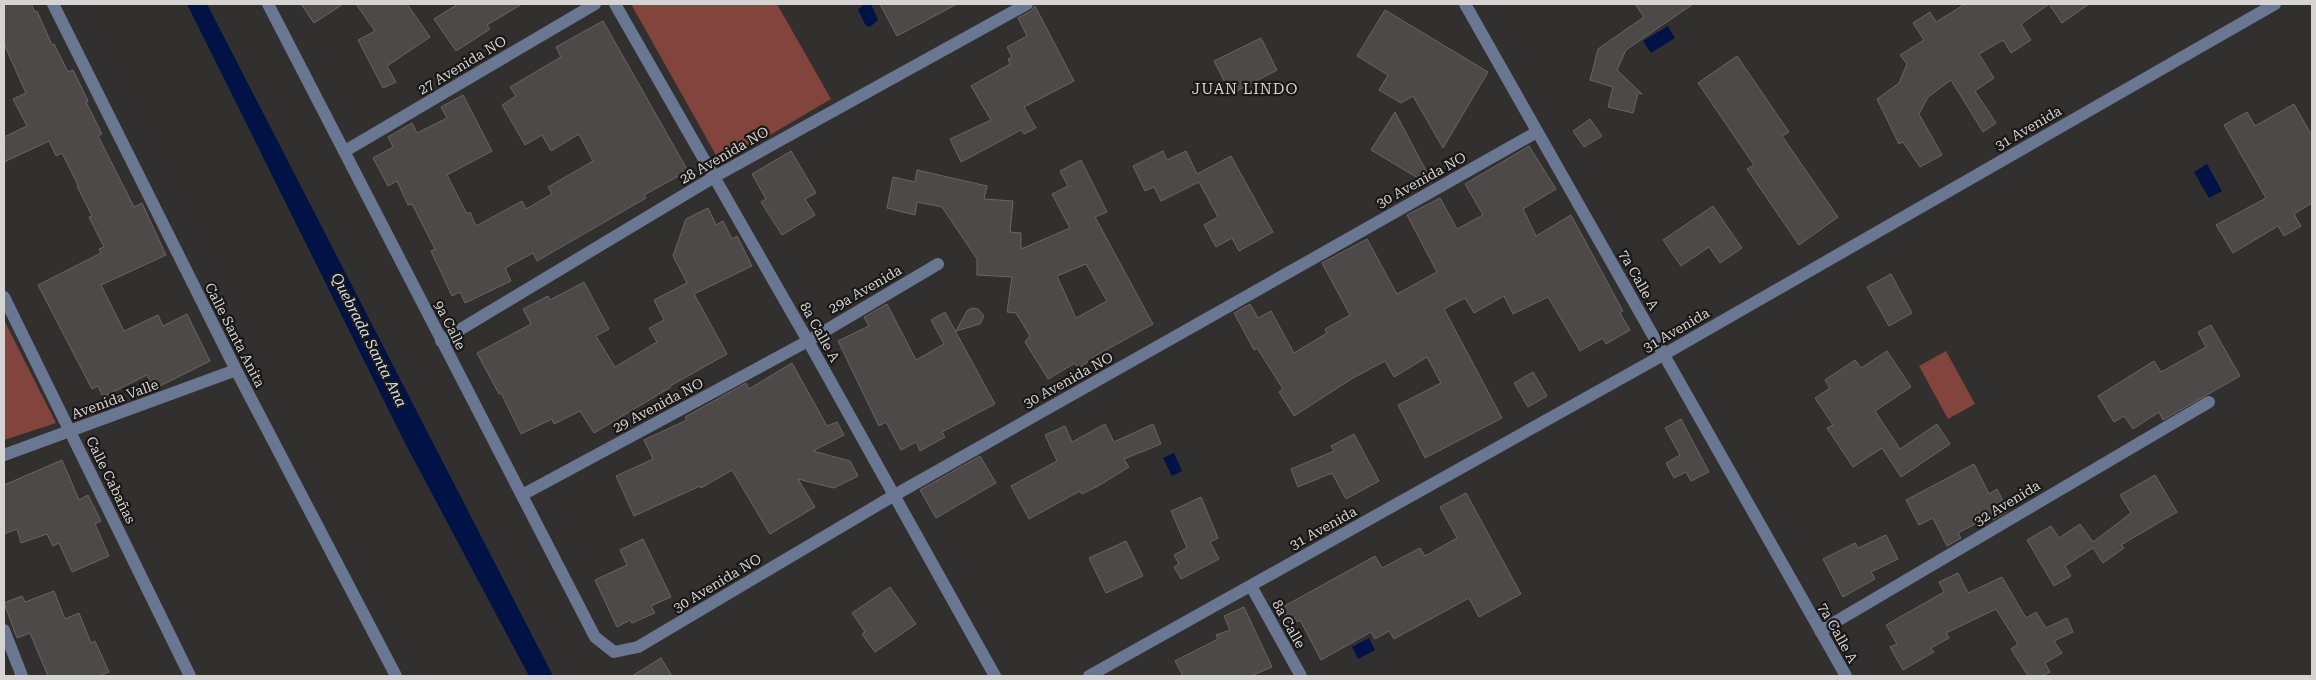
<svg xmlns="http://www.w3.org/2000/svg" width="2316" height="680" font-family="'Roboto Serif',serif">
	<rect width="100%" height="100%" fill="#322f2f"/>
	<path fill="#82443d" d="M631,4H777L831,99L721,164Z
		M4,320L56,423L4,440Z
		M1946,351L1975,404L1948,419L1919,366Z"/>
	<path fill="#011247" d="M187,4H207L553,676H529L405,443Z
		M864,4H871L878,20L870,27L866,26L858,10Z
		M1668,26L1675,38L1651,53L1643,41Z
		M2207,164L2222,191L2209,198L2194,172Z
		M1174,453L1182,471L1172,476L1163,458Z
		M1369,638L1375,650L1358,659L1352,647Z"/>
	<path fill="#4d4949" stroke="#696564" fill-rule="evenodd" d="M4,4H31L35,12L37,11L52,45L54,44L68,72L73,70L88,101L86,102L102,134L98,136L134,207L142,203L166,255L101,285L124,331L158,315L163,326L187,314L210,361L154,389L147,375L103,397L98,386L92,389L38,285L101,253L99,249L104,247L89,217L92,216L77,186L78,185L62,153L56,156L49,141L4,162V137L27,126L13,99L26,93L4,44Z
		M301,4H343L314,23Z
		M356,4H407L430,37L387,66L396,82L383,88L358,40L375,31Z
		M458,4H522L487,25L490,29L456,51L434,19Z
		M880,4H957L897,36Z
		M1635,4H1693L1626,50L1617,70L1642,94L1638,93L1633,113L1608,107L1613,87L1590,80L1598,49L1644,17Z
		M1965,4H2089L2062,23L2049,4L2021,24L2031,40L2011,53L2003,40L1979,54L1994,78L1975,91L1996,123L1983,132L1951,80L1928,97L1919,114L1942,155L1920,167L1903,142L1899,144L1877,99L1899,83L1907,64L1900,55L1924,40L1913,23L1930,12L1936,22Z
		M1035,6L1074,81L1024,107L1036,128L1024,134L1021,130L961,162L950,139L991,120L971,86L1010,64L1008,59L1012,57L1007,47L1027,36L1018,18L1031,11Z
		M1385,10L1488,72L1443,148L1413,96L1401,103L1379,90L1388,75L1357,56Z
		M603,21L688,171L644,195L646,198L537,261L533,253L505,268L511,281L465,303L460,292L452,296L431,251L435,249L412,204L408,205L397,181L388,186L373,158L393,147L388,137L412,123L417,133L447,118L441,107L463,95L492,151L447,175L467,214L470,212L476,226L522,201L526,209L552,194L548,187L593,161L579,134L551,151L542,135L525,145L502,105L516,96L510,87L561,57L556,47Z
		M1261,38L1277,70L1231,94L1214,61Z
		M1737,56L1789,132L1782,136L1838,217L1799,245L1747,169L1754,165L1698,83Z
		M2294,104L2312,136V203L2294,214L2301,226L2284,236L2278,226L2233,253L2216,225L2266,198L2224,125L2247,112L2255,126Z
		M1395,112L1432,182L1428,184L1371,150Z
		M1590,119L1602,136L1584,147L1573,131Z
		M1529,146L1556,189L1523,209L1536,236L1571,215L1623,311L1620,313L1630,330L1606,344L1603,338L1580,351L1548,297L1513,314L1504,296L1474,313L1465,298L1444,309L1502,418L1425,458L1398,405L1441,383L1427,357L1394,377L1385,361L1353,378L1294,416L1279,392L1283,389L1257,348L1254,350L1234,313L1250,304L1258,318L1271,311L1294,353L1327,333L1325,329L1350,315L1322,263L1367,239L1397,294L1437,272L1407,215L1440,198L1457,229L1483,215L1465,184Z
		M791,151L816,193L805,199L815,215L782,235L761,202L766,199L752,174Z
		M1163,151L1167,160L1186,151L1197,174L1231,156L1273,232L1239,251L1232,238L1216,247L1204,225L1218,217L1199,182L1161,201L1154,187L1145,191L1133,166Z
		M1081,160L1107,212L1095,217L1153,324L1097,355L1078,369L1075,363L1048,379L1025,342L1030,336L1016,313L1007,312L1012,277L977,275V259L942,207L917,202L915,215L887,208L893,177L915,182L917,170L987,186L984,199L1013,201L1010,232L1021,233V249L1070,228L1052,194L1068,186L1060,171ZM1086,264L1107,301L1076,318L1057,276Z
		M1713,206L1742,248L1720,263L1709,247L1681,266L1663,240Z
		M708,208L716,225L723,221L732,239L737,236L752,266L694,294L727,354L670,386L671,387L594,433L580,411L554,424L552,419L521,434L501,393L499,394L477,353L531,324L523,309L548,296L550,300L584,282L609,329L596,336L615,367L657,342L649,328L664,320L654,300L687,283L673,256L686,219Z
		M1891,274L1912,313L1889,326L1867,287Z
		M887,304L916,360L944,344L931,320L945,312L995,404L942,432L945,437L920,451L916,442L901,450L886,422L879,426L838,341L869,326L864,317Z
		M972,308L978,309L984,316L980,324L956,331L967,311Z
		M2211,325L2240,376L2163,420L2159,412L2133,429L2124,416L2114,422L2098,396L2154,361L2161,372L2206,347L2198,332Z
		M1887,351L1911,387L1875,411L1900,449L1937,424L1950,444L1901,477L1882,448L1853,467L1827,428L1833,425L1815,398L1830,388L1825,380L1855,360L1861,368Z
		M792,363L827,426L837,422L844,435L813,451L850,461L858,476L834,488L798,479L815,507L770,534L732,470L701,488L700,486L634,516L616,476L653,459L644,440L687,420L685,417L746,383L749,389Z
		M1533,372L1547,396L1528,407L1514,383Z
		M1681,419L1709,472L1691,481L1686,472L1674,478L1666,463L1680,455L1665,428Z
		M1105,424L1114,442L1153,424L1161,444L1124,459L1129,467L1098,486L1082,494L1080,491L1029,519L1011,486L1057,461L1045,435L1065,426L1072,442Z
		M1354,434L1379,481L1346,499L1332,473L1298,487L1291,469L1334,451L1331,446Z
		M980,456L996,483L936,518L920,490Z
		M62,460L79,500L88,495L101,521L95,524L109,556L72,572L59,543L53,546L47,534L21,543L17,529L4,534V485Z
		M1974,464L1989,494L1997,489L2008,511L1993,520L1990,516L1958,533L1961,538L1947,546L1933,518L1919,525L1906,500Z
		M2155,475L2177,512L2121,545L2124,548L2103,563L2093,548L2065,566L2071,576L2054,586L2027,540L2051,526L2059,538L2080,524L2093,542L2131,513L2120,495Z
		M1466,493L1521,594L1479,617L1469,598L1394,639L1389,631L1375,639L1371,632L1321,660L1300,620L1290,625L1281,608L1375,556L1382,568L1420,548L1425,556L1457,538L1440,507Z
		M1201,497L1218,538L1210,542L1219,559L1181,579L1174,567L1179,564L1174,555L1187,548L1171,511Z
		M1886,535L1898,559L1871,572L1875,579L1843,597L1823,559L1855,543L1858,548Z
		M643,539L671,597L651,606L655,613L632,623L630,620L617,627L595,580L627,565L620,550Z
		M1126,541L1143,576L1106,593L1089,558Z
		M1958,573L1968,593L2002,577L2026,618L2036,612L2046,628L2067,618L2073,632L2054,641L2062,653L2045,663L2050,672L2042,676H2028L2011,649L2018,644L1996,609L1946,633L1949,638L1931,648L1934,652L1903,670L1890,647L1897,644L1886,625L1944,592L1939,582Z
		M890,587L916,624L875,652L862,634L865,632L852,613Z
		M54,591L65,619L79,613L91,643L95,641L109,672L99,676H48L30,633L17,638L4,603L22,596L25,602Z
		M1244,607L1272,667L1251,676H1183L1175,661L1218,639L1216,635L1230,630L1224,616Z
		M661,658L672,676H632Z"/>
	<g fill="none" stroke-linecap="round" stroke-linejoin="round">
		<path stroke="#697792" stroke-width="12" d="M53,4L236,370L396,676
			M268,4L595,637L614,652L638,647L893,496L1537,132
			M615,4L808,341L995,676
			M1465,4L1846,676
			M345,151L595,4
			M4,297L190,676
			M441,341L714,177L1027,4
			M4,455L236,370
			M522,495L808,341L938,264
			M1251,586L1301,676
			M4,630L22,676
			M1820,631L2209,402
			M1089,676L1663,355L2275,4"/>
	</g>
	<g text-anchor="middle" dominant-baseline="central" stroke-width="4.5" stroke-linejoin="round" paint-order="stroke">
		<g font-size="14" fill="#d6d3d3" stroke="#191817">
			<text transform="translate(462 65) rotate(-31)">27 Avenida NO</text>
			<text transform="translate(2028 128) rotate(-30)">31 Avenida</text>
			<text transform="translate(724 155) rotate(-30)">28 Avenida NO</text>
			<text transform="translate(1421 180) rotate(-29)">30 Avenida NO</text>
			<text transform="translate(1639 280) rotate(61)">7a Calle A</text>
			<text transform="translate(865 289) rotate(-30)">29a Avenida</text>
			<text transform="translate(450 325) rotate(63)">9a Calle</text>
			<text transform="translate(1676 330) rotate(-30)">31 Avenida</text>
			<text transform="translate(820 332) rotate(61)">8a Calle A</text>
			<text transform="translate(235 335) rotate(63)">Calle Santa Anita</text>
			<text transform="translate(1068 380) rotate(-29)">30 Avenida NO</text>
			<text transform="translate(115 399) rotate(-20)">Avenida Valle</text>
			<text transform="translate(658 405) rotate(-28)">29 Avenida NO</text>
			<text transform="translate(111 480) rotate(64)">Calle Cabañas</text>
			<text transform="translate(2007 503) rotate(-31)">32 Avenida</text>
			<text transform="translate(1323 528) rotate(-29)">31 Avenida</text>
			<text transform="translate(717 583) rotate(-31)">30 Avenida NO</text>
			<text transform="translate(1289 624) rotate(61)">8a Calle</text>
			<text transform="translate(1838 633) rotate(61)">7a Calle A</text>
		</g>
		<g font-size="15" letter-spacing="1" fill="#d6d3d3" stroke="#191817">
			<text x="1245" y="89">JUAN LINDO</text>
		</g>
		<g font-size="15" font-style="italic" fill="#d4ddef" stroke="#191817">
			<text transform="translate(369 340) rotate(63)">Quebrada Santa Ana</text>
		</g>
	</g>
	<rect width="2316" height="680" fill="none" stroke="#d6d3d3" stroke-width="10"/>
</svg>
